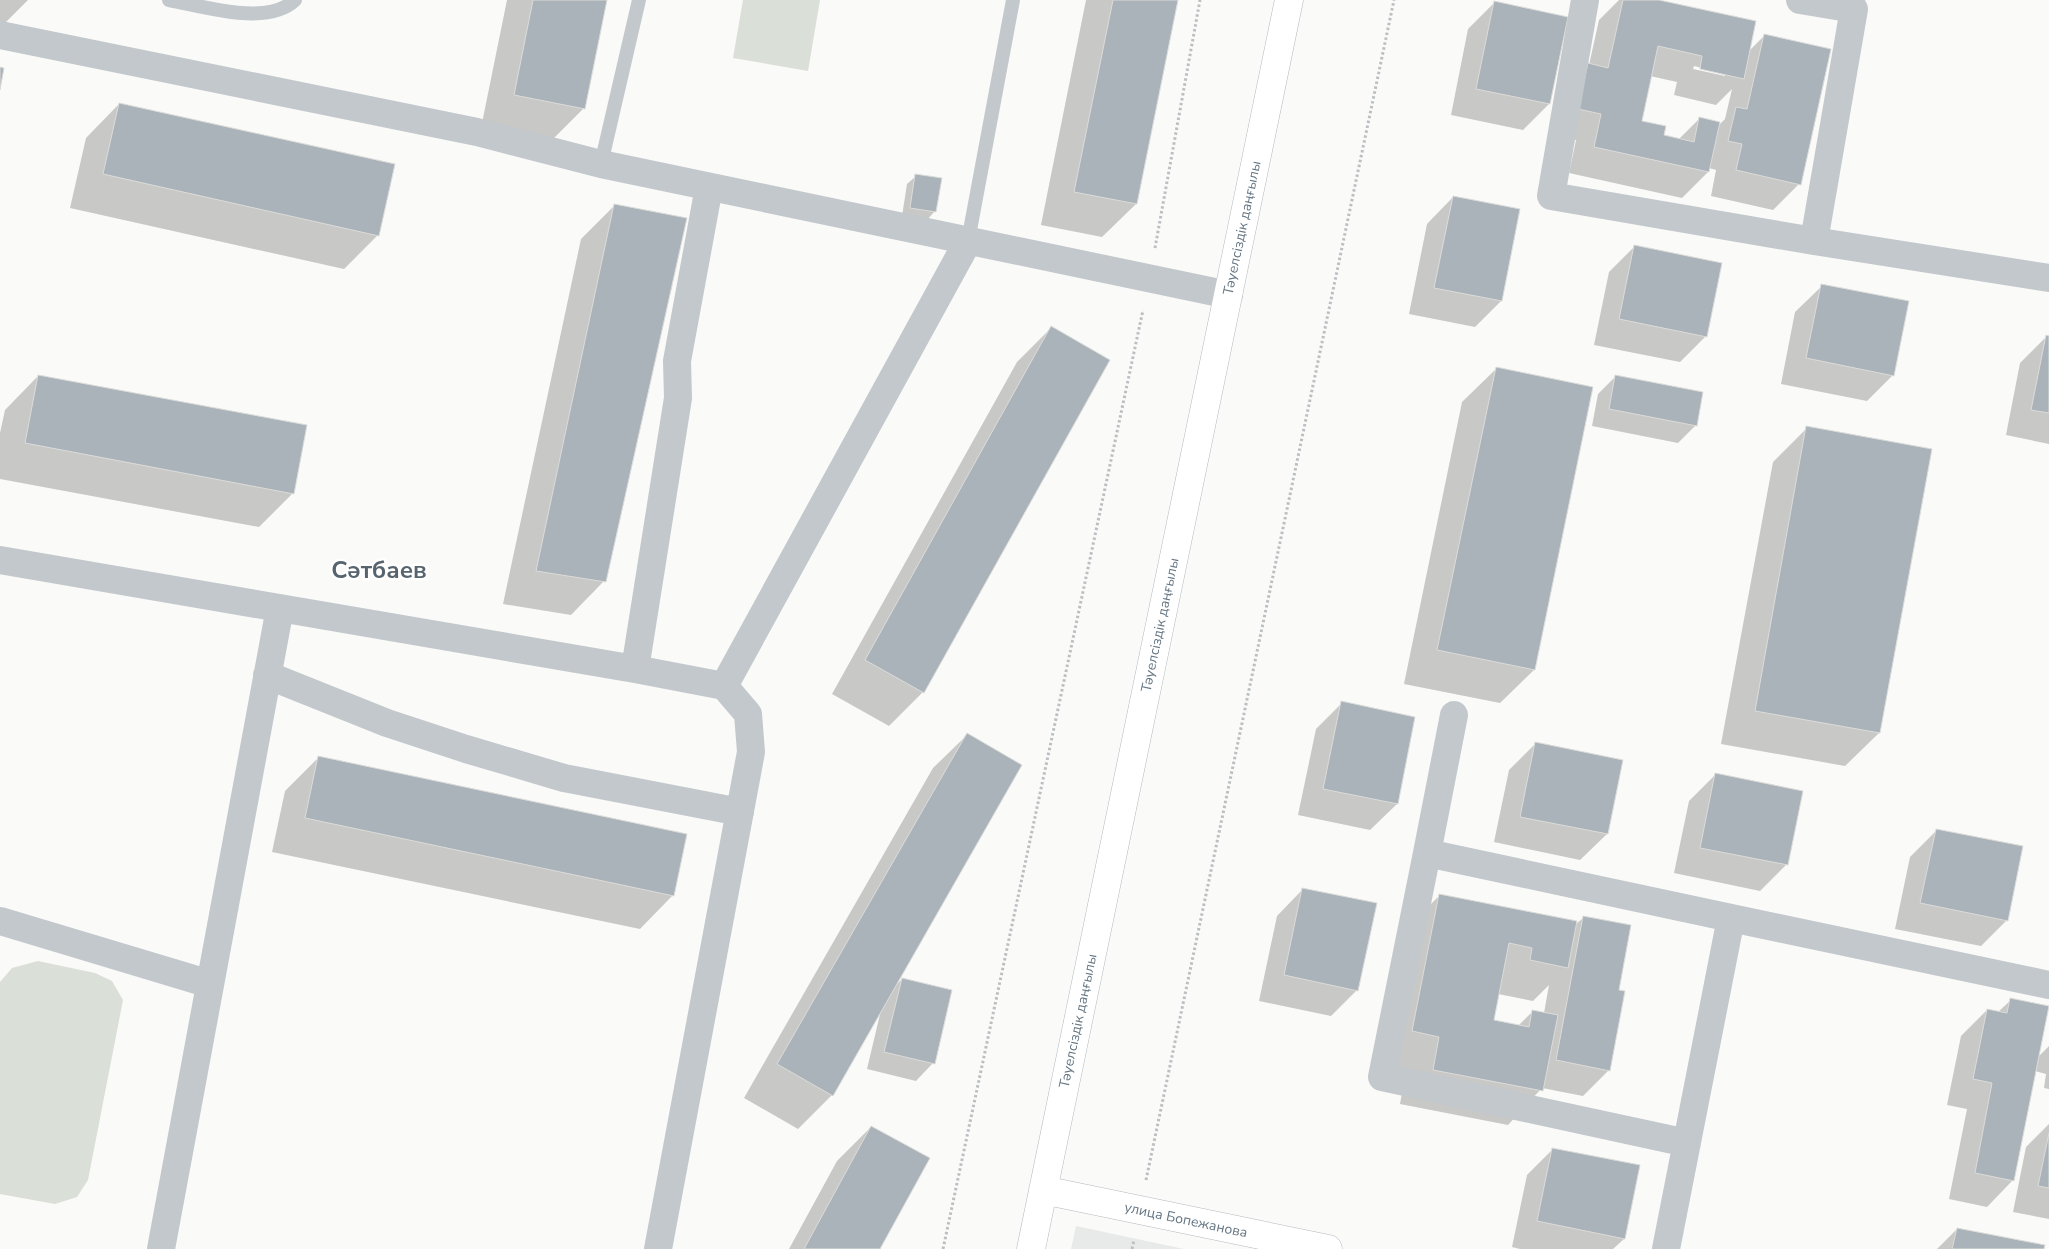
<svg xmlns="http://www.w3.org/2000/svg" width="2049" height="1249" font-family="'Nunito Sans',sans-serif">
	<rect width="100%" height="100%" fill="#fafaf8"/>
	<path fill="#e8e9e9" d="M1076,1226L1184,1249H1071Z"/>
	<path fill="#dadfd7" d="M743,0H820L808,71L733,58Z
		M38,961L95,973L112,981L123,1000L88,1180L77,1197L55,1204L0,1194V982L12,968Z"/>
	<path fill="#0003" fill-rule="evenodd" d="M0,0H28L0,28Z
		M507,0H605L583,109L550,142L481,128Z
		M1086,0H1177L1136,204L1102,237L1041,225Z
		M1619,0H1654L1748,52L1764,36L1799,184L1773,210L1711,196L1716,170L1709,168L1708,172L1682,198L1569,173L1576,140L1553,135L1589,65L1599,20ZM1694,66L1725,74V76L1693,69ZM1650,76L1677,82L1674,95L1716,105L1732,89L1725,119L1718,126L1700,118L1678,140L1662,136L1640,122Z
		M1494,3L1549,104L1523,130L1451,115L1468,29Z
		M119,104L378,235L344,269L70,208L86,138Z
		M916,176L935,211L927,220L902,216L907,184Z
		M1453,197L1501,301L1475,327L1409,314L1427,224Z
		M614,206L604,581L571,615L503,604L581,239Z
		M1635,246L1706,336L1680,362L1594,345L1609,272Z
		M1822,286L1893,375L1867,401L1781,384L1795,312Z
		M1051,328L923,692L889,726L832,694L1017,362Z
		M2046,337H2049V444L2006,435L2020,363Z
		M1496,369L1534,670L1500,703L1404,684L1462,402Z
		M38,376L293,493L259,527L0,479V433L5,410Z
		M1616,376L1696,425L1678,443L1592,426L1598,394Z
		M1807,428L1879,733L1845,766L1721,744L1773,462Z
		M1342,703L1397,804L1370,830L1298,815L1316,729Z
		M967,735L895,986L902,979L933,1063L916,1081L867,1069L881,1010L832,1095L798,1129L744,1098L933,768Z
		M1535,744L1607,834L1580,860L1494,842L1509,770Z
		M319,757L673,895L640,929L272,852L285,791Z
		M1715,775L1786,865L1760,891L1674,873L1689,801Z
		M1936,831L2007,920L1981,946L1895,929L1910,857Z
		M1303,889L1357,990L1331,1016L1259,1001L1277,916Z
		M1440,895L1575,925L1583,918L1617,991L1609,1070L1583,1096L1542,1088L1508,1125L1400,1104L1406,1070L1379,1065L1406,929ZM1549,985L1544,1013L1533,1011L1518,1026L1492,1021L1498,994L1533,1001Z
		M2011,1000L2037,1058L2049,1046V1089L2044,1088L2046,1074L2035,1071L2013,1180L1987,1207L1949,1199L1967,1109L1947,1105L1961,1036L1987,1010L1998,1012Z
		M2049,1124V1219L2013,1212L2026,1147Z
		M871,1127L879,1249H789L837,1161Z
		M1553,1149L1624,1239L1613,1249H1520L1512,1247L1527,1175Z
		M1957,1229L2042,1249H1937Z"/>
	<path fill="#aab3b9" stroke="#dcdcda" d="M533,0H607L585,109L514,95Z
		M1113,0H1178L1137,204L1074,192Z
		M1623,0H1659L1756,21L1744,79L1700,69L1702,56L1658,46L1642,121L1666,126L1664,135L1694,142L1699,117L1720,122L1709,172L1594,147L1601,114L1578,109L1588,63L1608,68Z
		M1494,1L1568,17L1550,104L1476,89Z
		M1764,34L1831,49L1801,185L1736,170L1742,144L1728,141L1736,107L1747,109Z
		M0,67L4,68L0,90Z
		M119,103L395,164L379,236L103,174Z
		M915,174L942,178L936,212L910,208Z
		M1453,196L1520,209L1502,301L1434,288Z
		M614,204L687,218L606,582L536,571Z
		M1634,245L1722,263L1707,337L1619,319Z
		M1821,284L1909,301L1894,376L1806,358Z
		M1051,326L1110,360L924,693L865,660Z
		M2046,335L2049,336V413L2031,410Z
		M1496,367L1593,387L1535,670L1437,650Z
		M38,375L307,425L294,494L25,443Z
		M1615,375L1703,392L1697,426L1609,409Z
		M1806,426L1932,449L1880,733L1755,711Z
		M1341,701L1415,717L1398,804L1323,789Z
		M967,733L1022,765L833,1096L777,1064Z
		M1535,742L1623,760L1608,834L1520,817Z
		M318,756L687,834L674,896L305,818Z
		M1715,773L1803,791L1788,865L1700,848Z
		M1936,829L2023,846L2008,921L1920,903Z
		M1302,888L1377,903L1358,991L1284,975Z
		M1439,894L1577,921L1568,968L1530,960L1532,948L1509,943L1494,1020L1529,1027L1532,1010L1558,1015L1543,1091L1433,1070L1439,1037L1412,1031Z
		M1583,916L1631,925L1619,990L1625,991L1610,1071L1556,1060Z
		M902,978L952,990L935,1064L884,1052Z
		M2010,998L2049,1006L2014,1181L1975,1173L1992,1083L1973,1079L1987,1009L2007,1013Z
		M871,1126L930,1158L880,1249H804Z
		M2049,1133V1188L2038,1186Z
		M1552,1148L1640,1165L1625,1239L1537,1221Z
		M1957,1228L2045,1245L2044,1249H1952Z"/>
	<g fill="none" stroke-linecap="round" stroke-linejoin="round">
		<g stroke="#b3babf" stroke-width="29">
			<path id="secondary" d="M1043,1190L1328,1249
				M1031,1249L1289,0"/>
		</g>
		<path stroke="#bbbfc2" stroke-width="3" stroke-dasharray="2.5 2.5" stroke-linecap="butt" d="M1155,248L1200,0
			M1146,1180L1394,0
			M943,1249L1143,310
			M1132,1249L1134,1240"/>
		<path stroke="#c3c8cc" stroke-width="14" d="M169,0C203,6 267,27 295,0
			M601,164L639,0
			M968,241L1013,0"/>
		<path stroke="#c3c8cc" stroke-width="28" d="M1585,0L1551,196L1814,241L1854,9L1800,0
			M0,35L477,132L601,164L1229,295
			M1814,241L2049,278
			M0,560L635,669L724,686L748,714L751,752L658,1249
			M635,669L678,398L677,361L709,187
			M267,675L387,723L466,749L564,778L740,812
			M724,686L968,241
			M1454,715L1427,853L1731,918
			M1427,853L1382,1077L1687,1143
			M0,921L210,984
			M161,1249L280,608
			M1666,1249L1731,918L2049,985"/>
		<use href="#secondary" stroke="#fff" stroke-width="28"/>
	</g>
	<g text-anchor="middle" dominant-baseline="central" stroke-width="5" stroke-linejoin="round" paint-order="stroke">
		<g font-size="14" fill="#657683" stroke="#fff">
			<text transform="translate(1242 228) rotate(-78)">Тәуелсіздік даңғылы</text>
			<text transform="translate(1160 625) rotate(-78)">Тәуелсіздік даңғылы</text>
			<text transform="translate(1078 1021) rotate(-78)">Тәуелсіздік даңғылы</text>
			<text transform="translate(1186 1220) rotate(12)">улица Бопежанова</text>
		</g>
		<g font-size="24" font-weight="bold" fill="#57646e" stroke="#fff">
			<text x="379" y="570">Сәтбаев</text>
		</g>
	</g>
</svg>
